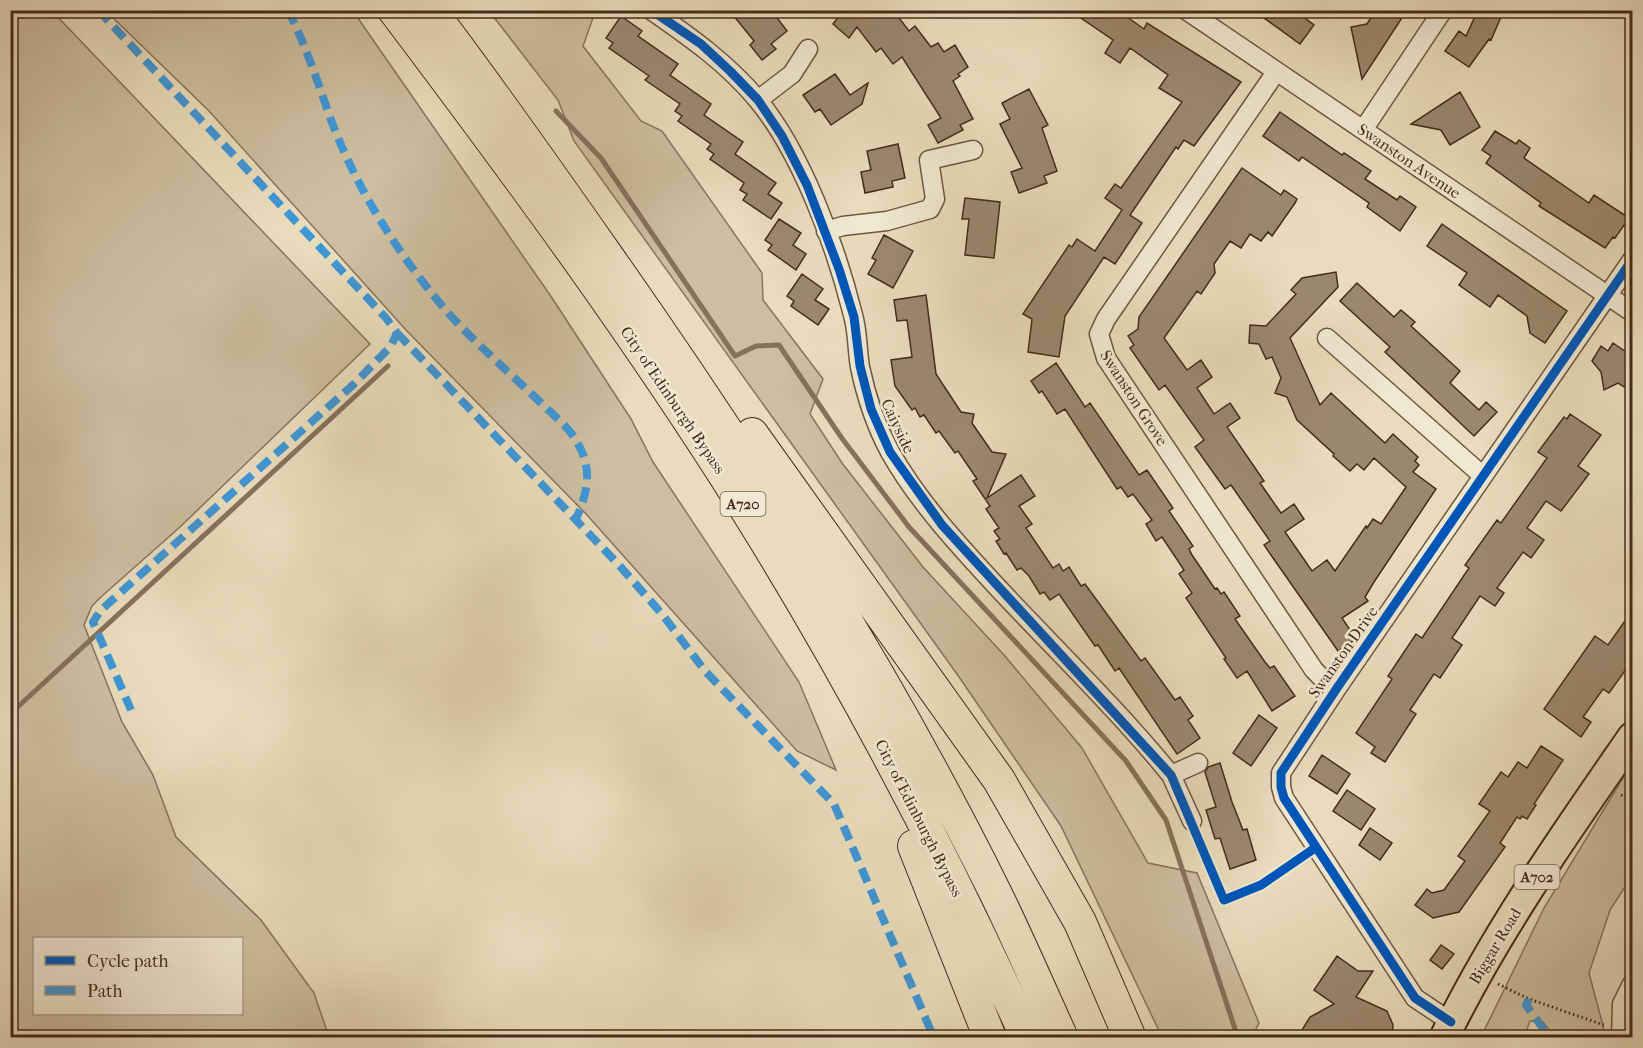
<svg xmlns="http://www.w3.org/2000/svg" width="1643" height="1048" font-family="'IM FELL French Canon',serif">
	<rect width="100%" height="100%" fill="#e8dcbc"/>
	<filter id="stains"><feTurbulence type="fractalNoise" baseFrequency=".00333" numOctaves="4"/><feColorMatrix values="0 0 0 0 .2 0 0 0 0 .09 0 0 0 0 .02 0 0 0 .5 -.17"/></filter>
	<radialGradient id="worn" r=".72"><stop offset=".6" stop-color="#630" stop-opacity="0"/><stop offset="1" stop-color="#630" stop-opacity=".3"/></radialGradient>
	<path fill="#ccbea0" stroke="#88755c" stroke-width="1.5" fill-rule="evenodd" d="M10,11H52L370,344L180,527L101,597L92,606L84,625L122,722L153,775L176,837L261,920L314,993L329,1037H11ZM34,938H242V1014H34Z
		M106,11H353L552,298L631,419L653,462L799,682L836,770L797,751L587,515L406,330L209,111Z
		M489,11H591L594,15L583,46L641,121L662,131L762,273L763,300L823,379L810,414L842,463L923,567L1004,655L1082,748L1148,863L1197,873L1259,1023L1252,1037H1162L1061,826L957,674L574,141L558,100Z
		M1632,763V876L1610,910L1589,973L1606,1037H1555L1543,1022L1530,1021L1524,1037H1481L1544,908Z"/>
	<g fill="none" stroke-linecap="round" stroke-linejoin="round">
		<path stroke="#86725a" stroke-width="5" d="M556,111L601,158L735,356L756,346L779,345L841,437L909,527L1126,761L1166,820L1238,1038
			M10,714L388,366"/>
	</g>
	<path fill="#9a886e" stroke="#452c19" stroke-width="1.5" d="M729,10H771L787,31L771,44L776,49L762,60L750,45L754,41Z
		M844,10H893L909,31L915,26L931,47L938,43L944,52L955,45L968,67L958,74L960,76L953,81L973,119L960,125L963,130L938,143L928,125L941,118L902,57L893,64L881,48L876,52L857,27L849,38L833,24Z
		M1069,10H1117L1144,29L1147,23L1241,82L1194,146L1184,140L1178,149L1176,147L1130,215L1142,223L1115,264L1104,257L1065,316L1059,357L1028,352L1032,319L1023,314L1069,245L1072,247L1077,239L1095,251L1122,210L1105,198L1115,184L1121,188L1182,102L1159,88L1168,75L1130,48L1120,63L1105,53L1113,40Z
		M1253,10H1294L1314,25L1300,44Z
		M1376,10H1407L1362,79L1351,27L1367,24Z
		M1478,10H1504L1491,40L1489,39L1469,67L1445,51L1459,31L1466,36Z
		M621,16L642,31L638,36L678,64L670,75L711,104L704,115L743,142L735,154L776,183L768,194L782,203L771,219L743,200L747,194L740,190L744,183L710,159L714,154L707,149L711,144L678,121L682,116L675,111L680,104L645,80L649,76L609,48L613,43L606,38Z
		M835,74L850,95L868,83L862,104L831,125L820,109L815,112L803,95Z
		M1029,89L1048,125L1042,128L1057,171L1044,176L1047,183L1019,193L1011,172L1022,168L1000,124L1010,119L1002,103Z
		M1460,92L1480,127L1450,145L1441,130L1411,124Z
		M1280,112L1342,155L1344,153L1371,171L1365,179L1397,200L1400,196L1416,207L1400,231L1367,207L1369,203L1302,157L1299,161L1263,136Z
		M1495,131L1516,144L1519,140L1530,148L1524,158L1589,203L1594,195L1629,218L1615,238L1613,237L1605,248L1539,206L1541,203L1486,163L1491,156L1482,150Z
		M898,144L905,178L892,181L893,187L865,193L861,172L871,170L867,151Z
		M1242,168L1281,195L1284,190L1297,199L1295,203L1272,236L1268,232L1261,241L1250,234L1241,248L1230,241L1214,264L1215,273L1201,294L1197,291L1164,338L1187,370L1201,360L1212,377L1197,388L1214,414L1230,403L1240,418L1227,427L1264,481L1260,483L1281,513L1294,504L1304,519L1285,532L1312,571L1327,560L1335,571L1366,526L1367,528L1373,519L1381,524L1406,487L1374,458L1364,470L1357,464L1350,471L1333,456L1334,454L1297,420L1287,397L1275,393L1281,378L1272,357L1266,359L1259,344L1249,343L1250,325L1266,326L1296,294L1291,290L1302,278L1336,272L1338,287L1290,338L1320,405L1331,393L1385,443L1393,434L1418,457L1415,461L1419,465L1413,472L1436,489L1374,582L1365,597L1368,601L1342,618L1356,639L1338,651L1264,545L1270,541L1231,485L1225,489L1195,447L1204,440L1165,385L1159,390L1130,348L1134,345L1128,336L1138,329L1139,317Z
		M965,198L1000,202L994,258L965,255L969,219H962Z
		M779,219L801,233L793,245L806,254L796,270L768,250L772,245L765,240Z
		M1442,224L1567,311L1545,343L1530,333L1527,316L1498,295L1490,307L1459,285L1467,273L1427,246Z
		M884,235L913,251L893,288L868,274L876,260L872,258Z
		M802,274L823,289L815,300L829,309L818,325L791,306L794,301L787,296Z
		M1357,283L1394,317L1401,310L1415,322L1411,326L1460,371L1450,383L1479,410L1486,402L1497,412L1474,436L1385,352L1390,347L1340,301Z
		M926,295L936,374L961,412L974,414L972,423L992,452L1006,454L987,498L1021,475L1035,496L1019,506L1032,524L1026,528L1053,568L1059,564L1063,571L1069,567L1081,586L1085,584L1141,661L1145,658L1175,700L1180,697L1193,716L1188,720L1200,738L1177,754L1119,668L1115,671L1098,645L1095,646L1059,594L1050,600L1044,592L1040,594L1029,576L1021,568L1017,570L1006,553L1004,554L996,541L1000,539L994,531L999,528L986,509L990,506L973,481L977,479L958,451L955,453L939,431L936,433L924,415L920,417L915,408L912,410L895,386L891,360L912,357L907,320L897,321L894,300Z
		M1613,343L1632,356V378L1626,388L1618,383L1604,390L1601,372L1592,361L1601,346L1608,351Z
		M1056,363L1085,407L1090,403L1139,475L1147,470L1173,508L1169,511L1193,546L1189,549L1192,555L1215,589L1217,588L1221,594L1224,592L1240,616L1235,619L1265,662L1270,668L1274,666L1295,696L1272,711L1247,671L1237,678L1224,659L1226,658L1186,598L1192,593L1179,574L1184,570L1162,537L1156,541L1146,524L1152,520L1133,494L1128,497L1121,487L1117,489L1065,409L1057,414L1042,391L1039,393L1031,381Z
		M1570,414L1601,435L1578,466L1589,474L1561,511L1546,501L1527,528L1544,540L1531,558L1523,552L1497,588L1504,593L1495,606L1480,596L1452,638L1462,645L1440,678L1434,674L1410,710L1416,714L1385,762L1371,753L1375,747L1356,733L1392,679L1388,676L1416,634L1422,638L1469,568L1465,565L1497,520L1501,523L1547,458L1538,452L1564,417L1567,419Z
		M1632,611V661L1609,693L1603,689L1583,717L1591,722L1581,737L1544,709L1595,636L1608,645Z
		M1259,715L1277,728L1251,766L1233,753Z
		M1541,746L1563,760L1534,804L1536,805L1527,819L1522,816L1520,819L1517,817L1500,843L1505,847L1459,912L1433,918L1415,905L1427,889L1432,893L1444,890L1465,861L1458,856L1490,811L1479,804L1501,772L1508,777L1518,762L1527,768Z
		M1322,755L1350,774L1337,794L1309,776Z
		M1220,763L1232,802L1243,830L1247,829L1256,860L1230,869L1220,838L1215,839L1206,810L1216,807L1205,772L1208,767Z
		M1347,790L1375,809L1361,830L1333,811Z
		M1370,828L1392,843L1380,860L1359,845Z
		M1441,945L1454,954L1442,969L1430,960Z
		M1337,956L1358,971H1373L1356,997L1387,1011L1393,1025L1392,1038H1297L1310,1017L1334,1004L1314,990Z"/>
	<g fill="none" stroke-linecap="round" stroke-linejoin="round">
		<g stroke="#6e5842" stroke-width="21">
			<path id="street" d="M651,10C690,37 727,63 757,99C802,153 836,247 853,315C858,332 857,350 860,367C866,396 876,426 890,452C919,503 960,547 1000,590C1057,651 1118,710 1171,775L1192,821
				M1186,10L1632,312
				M1276,72L1106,319L1099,334L1106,358L1314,670L1324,680L1337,688
				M758,100L792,74L808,49
				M1363,130L1443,10
				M826,231L843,226L887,221L930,209L935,199L929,160L973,150
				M1327,338L1483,476
				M1171,775L1198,763
				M1451,1022L1415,998L1284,798L1281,787V773L1337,688L1632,260
				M1621,1038L1622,1004L1632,984"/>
		</g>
		<g stroke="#452c19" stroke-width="32">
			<path id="primary" d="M1444,1038C1496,931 1565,834 1632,737"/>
		</g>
		<g stroke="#452c19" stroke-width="34">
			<path id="highway" d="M394,10C520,177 644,345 754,522C856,687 947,860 1027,1038
				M430,10C494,94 554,180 615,267C755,467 887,674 996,894C1019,941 1040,990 1062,1038
				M752,434L999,780L1080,922L1130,1038
				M914,846L990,1038"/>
		</g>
		<path stroke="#452c19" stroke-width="3" stroke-dasharray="1.5 3" stroke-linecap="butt" d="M1621,795L1632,801
			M1498,984L1529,999L1604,1025"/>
		<use href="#street" stroke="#f0e8d3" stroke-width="18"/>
		<use href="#primary" stroke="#e8dcbc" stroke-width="28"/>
		<use href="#highway" stroke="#e8dcbc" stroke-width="32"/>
		<path stroke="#4096d4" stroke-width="8" stroke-dasharray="15 8" stroke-linecap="butt" d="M98,10L386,318L397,333L391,346L354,384L101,610L93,622L131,710
			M288,10C306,46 318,83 331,120C355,184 391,243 434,296C465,335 504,367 540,402C552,414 569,427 577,442C593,469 588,492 576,519
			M397,333L618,564L662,614L705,671L834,804L934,1038
			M1529,999L1526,1005L1550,1038"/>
		<g stroke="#f0e8d3" stroke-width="13">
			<path id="cycleway" d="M651,10L701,44L730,71L758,100L782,136L807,185L839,269L854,317L860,366L871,409L890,452L942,525L1171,775L1224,900L1261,885L1315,848
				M1451,1022L1415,998L1284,798L1281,787V773L1337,688L1632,260"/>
		</g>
		<use href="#cycleway" stroke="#0057b8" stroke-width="9"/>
	</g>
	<g text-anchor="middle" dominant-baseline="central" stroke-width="5" stroke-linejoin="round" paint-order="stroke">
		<g fill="#f0e8d3" stroke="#786451" stroke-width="1.5">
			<rect x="720.5" y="492" width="45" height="24" rx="4.5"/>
			<rect x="1514.5" y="865" width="45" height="24" rx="4.5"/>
		</g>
		<g font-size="15" font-weight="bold" fill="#452c19">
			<text x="743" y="504">A720</text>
			<text x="1537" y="877">A702</text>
		</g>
		<g font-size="16" fill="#452c19" stroke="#f0e8d3">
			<text transform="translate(1409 161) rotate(34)">Swanston Avenue</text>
			<text transform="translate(1134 398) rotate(57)">Swanston Grove</text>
			<text transform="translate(673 400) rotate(56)">City of Edinburgh Bypass</text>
			<text transform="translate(898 426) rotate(65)">Caiyside</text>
			<text transform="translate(1343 652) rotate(-55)">Swanston Drive</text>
			<text transform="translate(919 818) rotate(63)">City of Edinburgh Bypass</text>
			<text transform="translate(1495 946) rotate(-59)">Biggar Road</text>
		</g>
	</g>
	<rect width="1643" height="1048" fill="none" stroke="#e8dcbc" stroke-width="36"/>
	<rect x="12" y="12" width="1619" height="1024" fill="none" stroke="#452c19" stroke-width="3"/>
	<rect x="18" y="18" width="1607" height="1012" fill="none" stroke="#452c19" stroke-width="1.5"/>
	<rect x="33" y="937" width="210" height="78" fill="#f0e8d3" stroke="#ac9d89" stroke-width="1.5"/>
	<rect x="45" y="956" width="30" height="9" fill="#0057b8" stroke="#ac9d89" stroke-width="1.5"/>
	<text x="87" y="967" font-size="18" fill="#452c19">Cycle path</text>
	<rect x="45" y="986" width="30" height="9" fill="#4096d4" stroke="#ac9d89" stroke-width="1.5"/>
	<text x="87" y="997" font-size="18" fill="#452c19">Path</text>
	<rect width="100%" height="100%" filter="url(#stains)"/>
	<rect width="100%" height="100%" fill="url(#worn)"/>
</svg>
